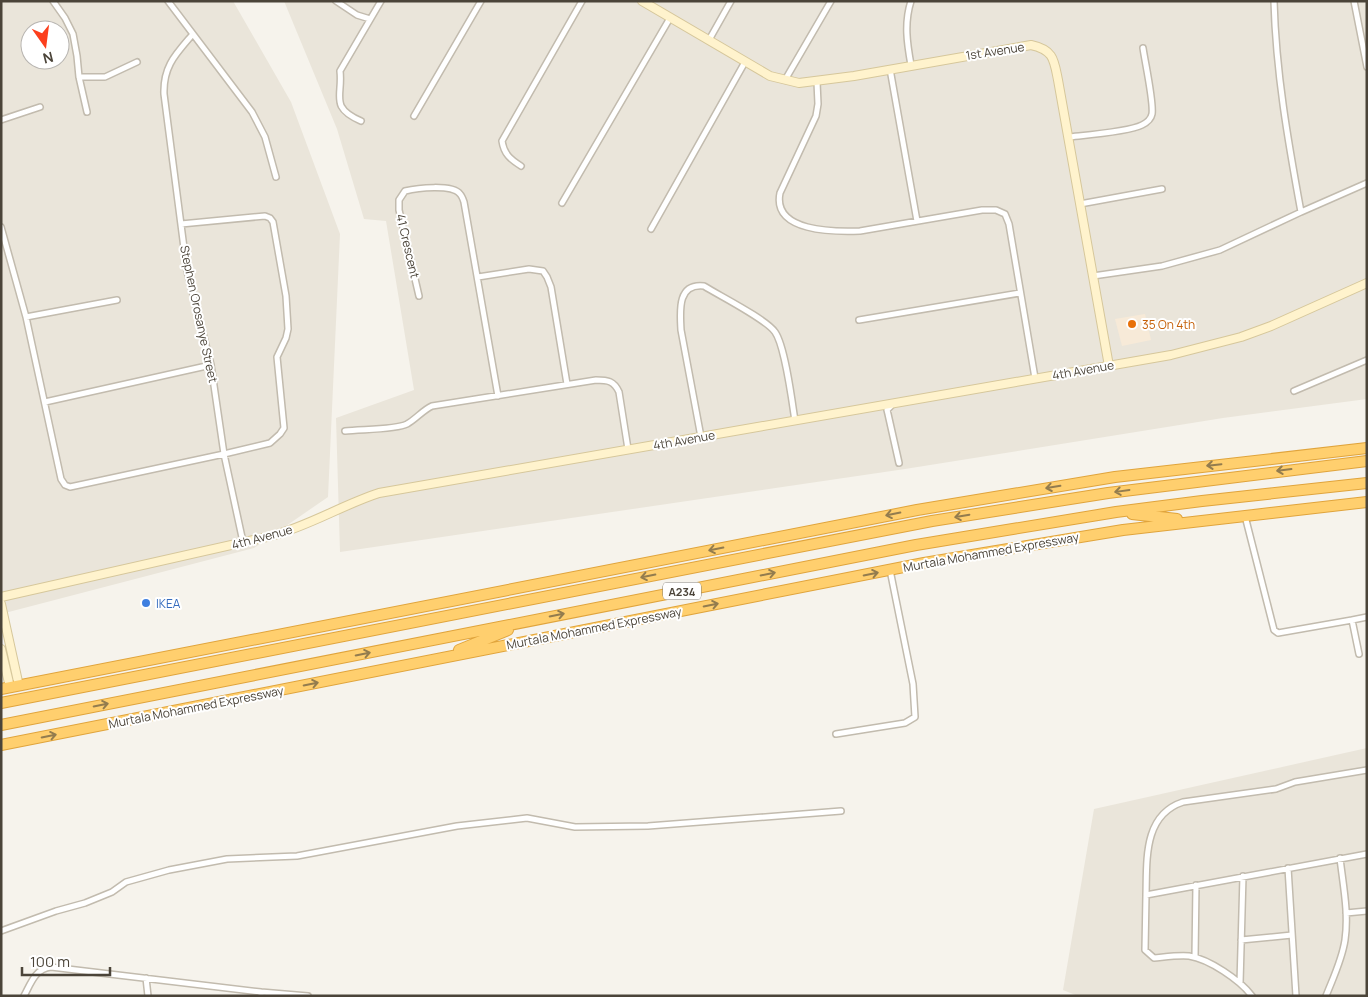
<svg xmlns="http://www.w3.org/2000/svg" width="1368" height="997" font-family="Manrope,sans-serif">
	<rect width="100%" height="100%" fill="#f6f3ec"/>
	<path fill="#eae5da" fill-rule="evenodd" d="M1,1H233L291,102L340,234L328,497L254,548L1,614ZM30,30H60V60H30Z
		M284,1H1367V399L1223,418L905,469L340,552L336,418L414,390L386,221L364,219L337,129Z
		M1367,748V996H1078L1063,990L1094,809Z"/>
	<path fill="#f7ead8" d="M1145,314L1151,340L1122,346L1115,319Z"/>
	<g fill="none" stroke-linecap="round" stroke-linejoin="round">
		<g stroke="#c2bbae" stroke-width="8">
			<path id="street" d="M53,1L65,18L73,34L77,56L79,77L87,112
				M168,1L252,112L265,137L276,177
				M336,1L357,15L370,19
				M1274,1C1276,73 1288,141 1301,212
				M1354,1L1367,67
				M193,34C176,54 163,66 164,94L187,271L211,365L224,454L243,542
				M709,40L731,1
				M911,65C907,43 904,23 911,1
				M890,69L917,221
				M79,77H105L137,62
				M785,80L831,1
				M817,82L818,104L816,116L780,193C772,232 834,232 860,231L982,210H996L1005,214L1009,224L1035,378
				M414,116L481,1
				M1,120L40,107
				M361,121C329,107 343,96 340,71L381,1
				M1068,137C1086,135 1128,132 1142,125C1146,123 1151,119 1152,114C1154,103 1145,62 1143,48
				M521,166C510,159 504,154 502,141L582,1
				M562,203L670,18
				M1080,204L1162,189
				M1,227L26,317L61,479L65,485L70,487L224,454L270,443L280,434L284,428L277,357L286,338L288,329L286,296L273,222L270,218L265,216L181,224
				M651,229L745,62
				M1093,276L1162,266L1220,250L1301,212L1367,183
				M478,277L529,269L543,271L547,277L551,287L567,384
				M419,296L399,210V200L405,191C417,188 452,184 460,194C462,196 463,199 464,202L498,396
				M26,317L117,300
				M859,320L1020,293
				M1294,391L1367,360
				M45,402L211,365
				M893,404L887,410L888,414L899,463
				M345,431C360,429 395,430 407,424C416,419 423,410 432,406L596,380C608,380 614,381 619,392L628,449
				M701,437L681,330C680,311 677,283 704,286C720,296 766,319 775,332C785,346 792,401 795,421
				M1245,516L1274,630L1278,633L1352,620
				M1359,654L1352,620L1367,617
				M836,734L905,723L915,717L913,684L890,570
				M1288,868L1296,996
				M1146,895C1147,860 1143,815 1183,802L1276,789L1295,782L1367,770
				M1346,913L1367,911
				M1,931L56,911L85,903L112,892L126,882L169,870L227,859L297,856L457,826L527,818L575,827L648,826L841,811
				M1241,940L1292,935
				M1195,957L1196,885
				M146,978L148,996
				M1240,983L1243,876
				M261,992L308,996
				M24,996C31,983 35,969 51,967L261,992V996
				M1252,996C1240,980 1209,959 1189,956C1178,955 1165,957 1154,958L1145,950L1146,895L1367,854
				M1326,996C1333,978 1342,960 1345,940C1349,913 1343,885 1340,858"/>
		</g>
		<g stroke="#d6c79b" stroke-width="10">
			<path id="secondary" d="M642,1L770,76L799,83L854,76L1031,45C1054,50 1054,60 1058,80L1109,366
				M1,597L271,536C309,526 342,505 379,493L1171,355L1241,337L1271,326L1367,283
				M1,604L19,686
				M1,649L10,687"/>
		</g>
		<g stroke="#e0a43c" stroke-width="12">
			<path id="highway" d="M1132,514L1177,519
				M459,650L508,630
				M1,689L917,510L1115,477L1367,448
				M1,703L932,521L1108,493L1367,461
				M1,725L916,545L1116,512L1202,501L1367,483
				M1,745L924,563L1123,530L1367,502"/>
		</g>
		<use href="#street" stroke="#fff" stroke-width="5"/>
		<use href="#secondary" stroke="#fff3cd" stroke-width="8"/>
		<use href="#highway" stroke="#ffcf6e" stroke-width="10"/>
	</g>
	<defs><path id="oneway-shaft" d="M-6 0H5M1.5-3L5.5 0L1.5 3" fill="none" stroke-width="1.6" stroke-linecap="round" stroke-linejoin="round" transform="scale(1.25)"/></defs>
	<g stroke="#937c4e">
		<use href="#oneway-shaft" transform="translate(1214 465) rotate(174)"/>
		<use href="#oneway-shaft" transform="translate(1284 470) rotate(173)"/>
		<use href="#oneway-shaft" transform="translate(1053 487) rotate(171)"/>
		<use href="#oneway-shaft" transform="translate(1122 491) rotate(172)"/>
		<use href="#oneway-shaft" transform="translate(893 514) rotate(169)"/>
		<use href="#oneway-shaft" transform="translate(962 516) rotate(170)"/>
		<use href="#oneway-shaft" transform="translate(716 549) rotate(169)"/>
		<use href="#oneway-shaft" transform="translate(768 574) rotate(-11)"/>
		<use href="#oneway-shaft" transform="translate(871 574) rotate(-11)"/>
		<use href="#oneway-shaft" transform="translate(648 576) rotate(169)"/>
		<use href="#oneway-shaft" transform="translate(711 605) rotate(-11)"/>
		<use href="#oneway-shaft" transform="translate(557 615) rotate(-11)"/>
		<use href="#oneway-shaft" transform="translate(363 654) rotate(-11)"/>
		<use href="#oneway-shaft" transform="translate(311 684) rotate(-11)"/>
		<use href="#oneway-shaft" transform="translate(101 705) rotate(-11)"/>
		<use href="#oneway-shaft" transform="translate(49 736) rotate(-11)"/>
	</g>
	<circle fill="#e8710a" stroke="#fff" stroke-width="2" cx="1132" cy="324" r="5"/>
	<circle fill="#3f7fe0" stroke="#fff" stroke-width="2" cx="146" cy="603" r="5"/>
	<g text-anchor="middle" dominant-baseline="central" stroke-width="4" stroke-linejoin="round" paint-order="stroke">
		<rect fill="#fff" stroke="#817c74" stroke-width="1" x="663" y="582.5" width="38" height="17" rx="4"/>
		<g font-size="11" font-weight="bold" fill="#4b4439">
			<text x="682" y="591">A234</text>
		</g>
		<g font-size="12" fill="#4b4439" stroke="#fff">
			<text transform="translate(995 51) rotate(-9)">1st Avenue</text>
			<text transform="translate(408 246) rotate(77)">41 Crescent</text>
			<text transform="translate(199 314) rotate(78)">Stephen Orosanye Street</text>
			<text transform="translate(1083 370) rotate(-10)">4th Avenue</text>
			<text transform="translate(684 440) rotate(-10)">4th Avenue</text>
			<text transform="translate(262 537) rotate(-15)">4th Avenue</text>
			<text transform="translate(991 552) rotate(-10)">Murtala Mohammed Expressway</text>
			<text transform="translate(594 628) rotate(-11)">Murtala Mohammed Expressway</text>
			<text transform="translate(196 707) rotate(-11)">Murtala Mohammed Expressway</text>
		</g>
		<g font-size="12" fill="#c56008" stroke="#fff" text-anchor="start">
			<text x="1142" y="324">35 On 4th</text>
		</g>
		<g font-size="12" fill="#366cbe" stroke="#fff" text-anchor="start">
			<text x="156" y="603">IKEA</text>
		</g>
	</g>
	<rect width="1368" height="997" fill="none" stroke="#4b4439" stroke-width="5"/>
	<g transform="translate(45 45) rotate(166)"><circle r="24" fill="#ffffff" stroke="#b7b4b0"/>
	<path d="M0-4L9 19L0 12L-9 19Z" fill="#fc3f1d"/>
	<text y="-8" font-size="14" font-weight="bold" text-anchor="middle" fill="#4b4439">N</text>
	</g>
	<path d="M22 967v8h88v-8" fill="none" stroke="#4b4439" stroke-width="2.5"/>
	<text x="30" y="967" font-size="15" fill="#4b4439" stroke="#ffffff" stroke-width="4" paint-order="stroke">100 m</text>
</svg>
